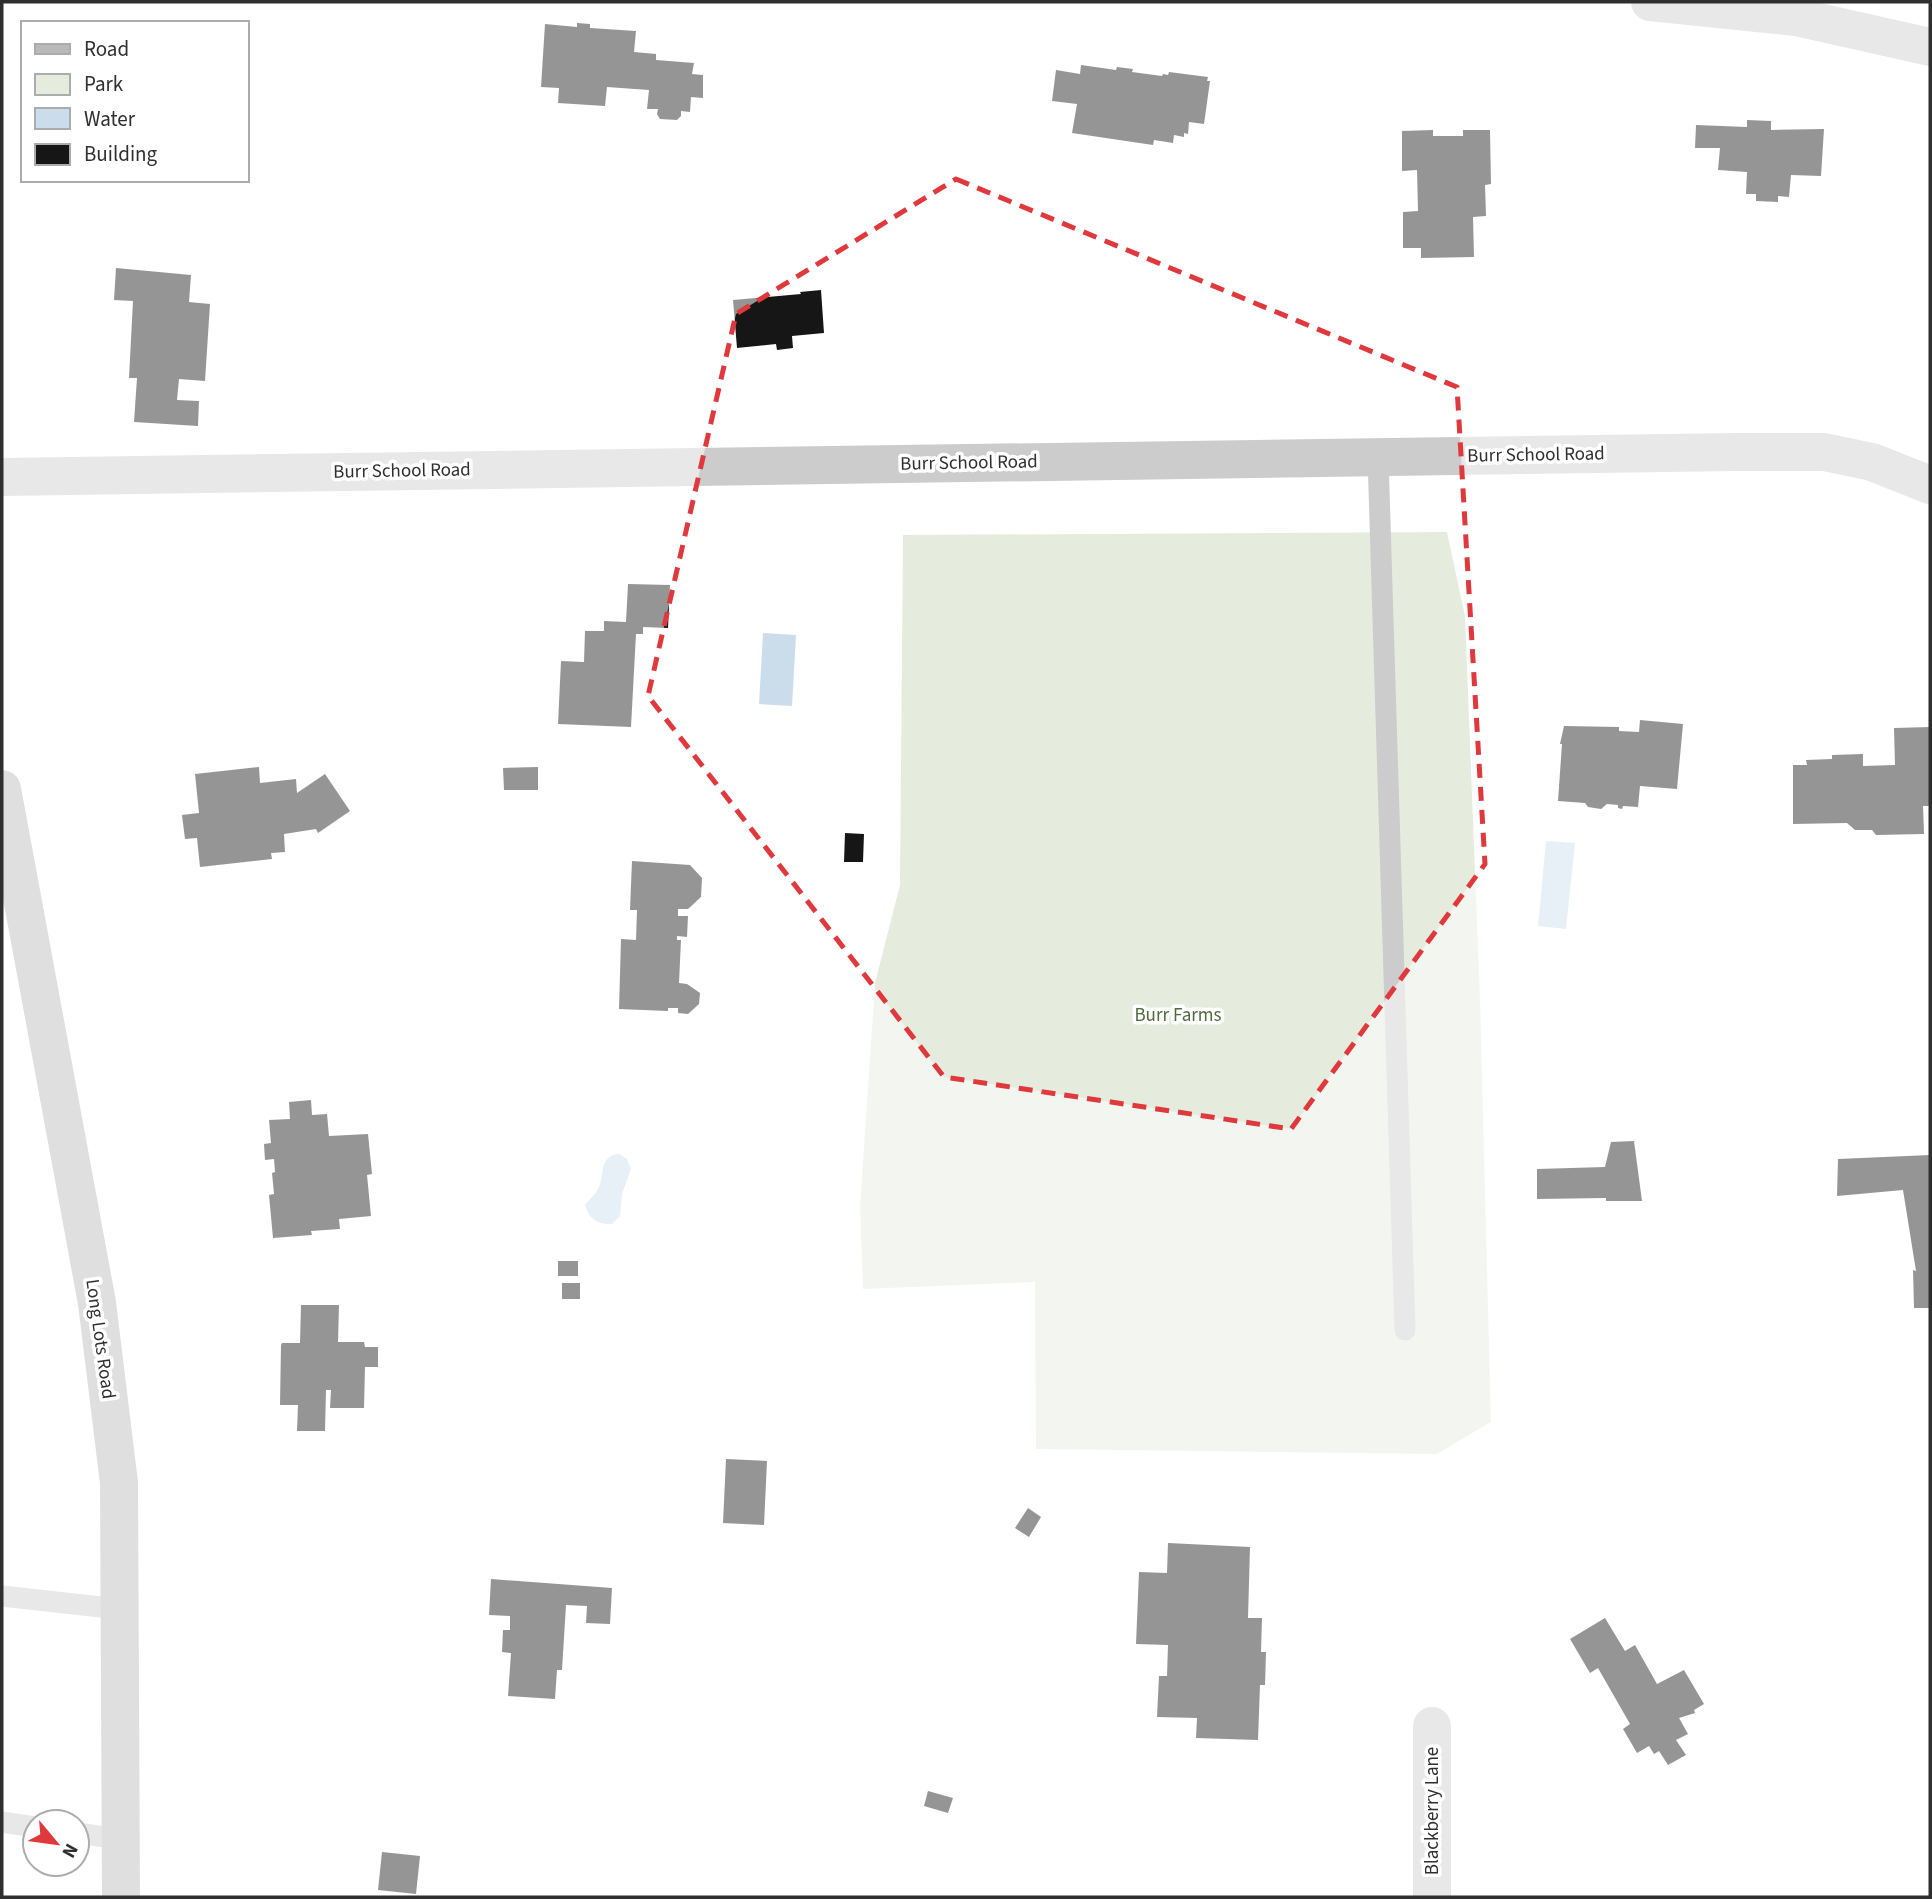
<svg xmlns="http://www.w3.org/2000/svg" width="1932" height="1899" font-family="'Source Sans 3',sans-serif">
	<rect width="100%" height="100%" fill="#fff"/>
	<path fill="#e5ecde" d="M1447,532L1465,616L1480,999L1491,1422L1437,1454L1036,1449L1035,1282L863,1289L860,1206L875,983L900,885L903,535Z"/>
	<path fill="#cbddeb" d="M763,633L796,635L792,706L759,704Z
		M1546,841L1575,843L1566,929L1538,926Z
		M619,1154L627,1159L631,1169L622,1194L620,1216L612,1224C598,1225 589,1219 585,1205C588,1200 594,1196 597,1191C606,1177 597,1156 619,1154Z"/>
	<path fill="#161616" d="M577,23L590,24V28L636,31L634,52L656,54V60L694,63L692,74L703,75V98L691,97L690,112L681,111V116L677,120L660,119L657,114L658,109H647L649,90L607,87L605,106L558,103L559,88L541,87L545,24L577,27Z
		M1081,65L1116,70L1117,67L1133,69L1132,72L1162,76L1163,74L1168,75L1169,72L1208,77L1207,81H1210L1204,124L1189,122L1188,134L1184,133V137L1174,135L1173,143L1154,140L1153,145L1072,133L1077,104L1052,101L1056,70L1080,74Z
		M1747,120L1771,121V130L1824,129L1821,176L1791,175L1789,197L1778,196V202L1756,201V194H1746L1747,172L1718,170L1720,148H1695L1696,125L1747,127Z
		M1433,130V136H1463V130H1490L1491,184L1485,185L1486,216L1473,217L1474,257L1421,258V248H1403V212L1418,211L1417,170L1402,171V131Z
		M116,268L191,275L189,302L210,304L205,381L179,379L177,400L199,401L198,426L134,422L137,378H129L133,301L114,300Z
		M821,290L824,333L792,336L793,348L777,350L776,344L737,348L733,300L801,294L800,292Z
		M628,584L670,585L668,628L643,627V634H636L631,727L558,724L561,661L584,662L585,631H604V621L626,622Z
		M1640,720L1683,724L1677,789L1640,786L1638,807L1623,806L1622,809L1618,808V805L1607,804L1601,809L1588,807L1585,803L1558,801L1562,744H1560L1564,726L1619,727V731L1639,732Z
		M1930,727V806H1923L1924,834L1876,835L1872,830H1855L1847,823L1793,824V765H1807L1806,760L1832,759V755L1863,754V766L1895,765L1894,728Z
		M259,767L260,783L296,779L297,793L325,774L350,811L318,833L316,829L284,834L285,852L271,853L272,859L200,867L197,838L185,839L182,815L199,813L195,774Z
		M538,767V790H504L503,768Z
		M845,833L864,834L863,862H844Z
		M632,861L690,865L702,878L701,897L688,909H678V916H688L687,937L677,936V940H681L679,983L687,984L700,993L699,1004L688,1014L678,1013V1008H668V1011L619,1009L621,939L636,940L637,910H630Z
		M311,1100L312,1115L327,1114L329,1136L368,1134L372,1174L367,1175L371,1216L339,1219L340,1229L311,1231L312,1235L273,1238L269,1195L274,1194L272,1173L275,1172L274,1159L265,1160L264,1144L271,1143L269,1120L290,1119L289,1102Z
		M1634,1141L1642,1201H1606V1198L1537,1199V1169L1605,1167L1611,1142Z
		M1930,1155V1308H1914L1913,1270L1916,1271L1903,1190L1837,1196L1838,1159Z
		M558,1261H578V1276H558Z
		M562,1283H580V1299H562Z
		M301,1305H339L338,1342H364L365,1347H378V1367H365L364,1408H330L331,1390H326L325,1431H297L298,1405H280L281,1345L282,1343H300Z
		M726,1459L767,1461L764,1525L723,1523Z
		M1028,1508L1041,1517L1029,1537L1015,1528Z
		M1168,1543L1250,1547L1248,1618H1262L1261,1652H1266L1265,1685H1260L1258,1740L1196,1738L1197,1718L1157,1717L1159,1676H1167L1168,1645L1136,1644L1139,1572L1167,1573Z
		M491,1579L612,1588L610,1624L586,1623L587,1606L566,1605L562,1670H557L555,1699L508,1696L511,1653L502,1652L503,1630H510V1616L489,1615Z
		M1605,1618L1625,1651L1635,1645L1657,1684L1684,1670L1704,1704L1694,1710L1695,1713L1679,1718L1688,1734L1676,1740L1686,1755L1668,1765L1659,1751L1654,1754L1649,1746L1637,1753L1623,1729L1630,1724L1598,1668L1590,1673L1570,1639Z
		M928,1791L953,1798L948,1813L924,1806Z
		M382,1852L420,1856L416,1894L378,1890Z"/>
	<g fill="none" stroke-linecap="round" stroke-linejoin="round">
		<path stroke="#ccc" stroke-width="21" d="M1378,457L1405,1330
			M2,1596L119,1609
			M2,1822L35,1827
			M77,1833L119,1839"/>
		<path stroke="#ccc" stroke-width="38" d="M1650,2L1796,17L1930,47
			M2,477L1736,452H1824L1872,462L1930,485
			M1432,1897V1726"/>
		<path stroke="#b9b9b9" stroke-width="38" d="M2,789L97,1303L119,1483L121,1897"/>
	</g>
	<path d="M0 0H1932V1899H0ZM956,179L1457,387L1485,864L1291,1129L944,1077L648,696L736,314Z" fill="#fff" fill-opacity=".55" fill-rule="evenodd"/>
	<path fill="none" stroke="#df393d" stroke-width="5" stroke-dasharray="14 9" stroke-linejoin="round" d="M956,179L1457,387L1485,864L1291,1129L944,1077L648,696L736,314Z"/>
	<g text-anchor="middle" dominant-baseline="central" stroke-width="7" stroke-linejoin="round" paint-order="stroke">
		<g font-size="19" fill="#2f2f2f" stroke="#fff">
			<text transform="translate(1536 455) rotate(-1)">Burr School Road</text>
			<text transform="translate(969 463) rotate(-1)">Burr School Road</text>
			<text transform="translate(402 471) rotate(-1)">Burr School Road</text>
			<text transform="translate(100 1339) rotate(82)">Long Lots Road</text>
			<text transform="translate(1432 1811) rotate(-90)">Blackberry Lane</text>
		</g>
		<g font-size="19" fill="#506a3e" stroke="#fff">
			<text x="1178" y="1015">Burr Farms</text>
		</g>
	</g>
	<rect width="1932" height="1899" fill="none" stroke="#2f2f2f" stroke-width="7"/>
	<rect x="21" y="21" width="228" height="161" fill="#ffffff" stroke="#acacac" stroke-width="2"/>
	<rect x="35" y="44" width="35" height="10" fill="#b9b9b9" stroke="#acacac" stroke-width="2"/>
	<text x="84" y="56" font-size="21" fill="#2f2f2f">Road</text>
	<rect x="35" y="74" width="35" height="21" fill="#e5ecde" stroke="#acacac" stroke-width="2"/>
	<text x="84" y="91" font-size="21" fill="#2f2f2f">Park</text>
	<rect x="35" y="108" width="35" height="21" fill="#cbddeb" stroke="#acacac" stroke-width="2"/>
	<text x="84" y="126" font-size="21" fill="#2f2f2f">Water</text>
	<rect x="35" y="144" width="35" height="21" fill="#161616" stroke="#acacac" stroke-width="2"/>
	<text x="84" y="161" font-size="21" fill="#2f2f2f">Building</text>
	<g transform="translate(56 1843) rotate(119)"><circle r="33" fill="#ffffff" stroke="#acacac" stroke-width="2"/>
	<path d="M0-5L12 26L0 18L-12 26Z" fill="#df393d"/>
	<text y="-10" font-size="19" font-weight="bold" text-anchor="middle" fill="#2f2f2f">N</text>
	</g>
</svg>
